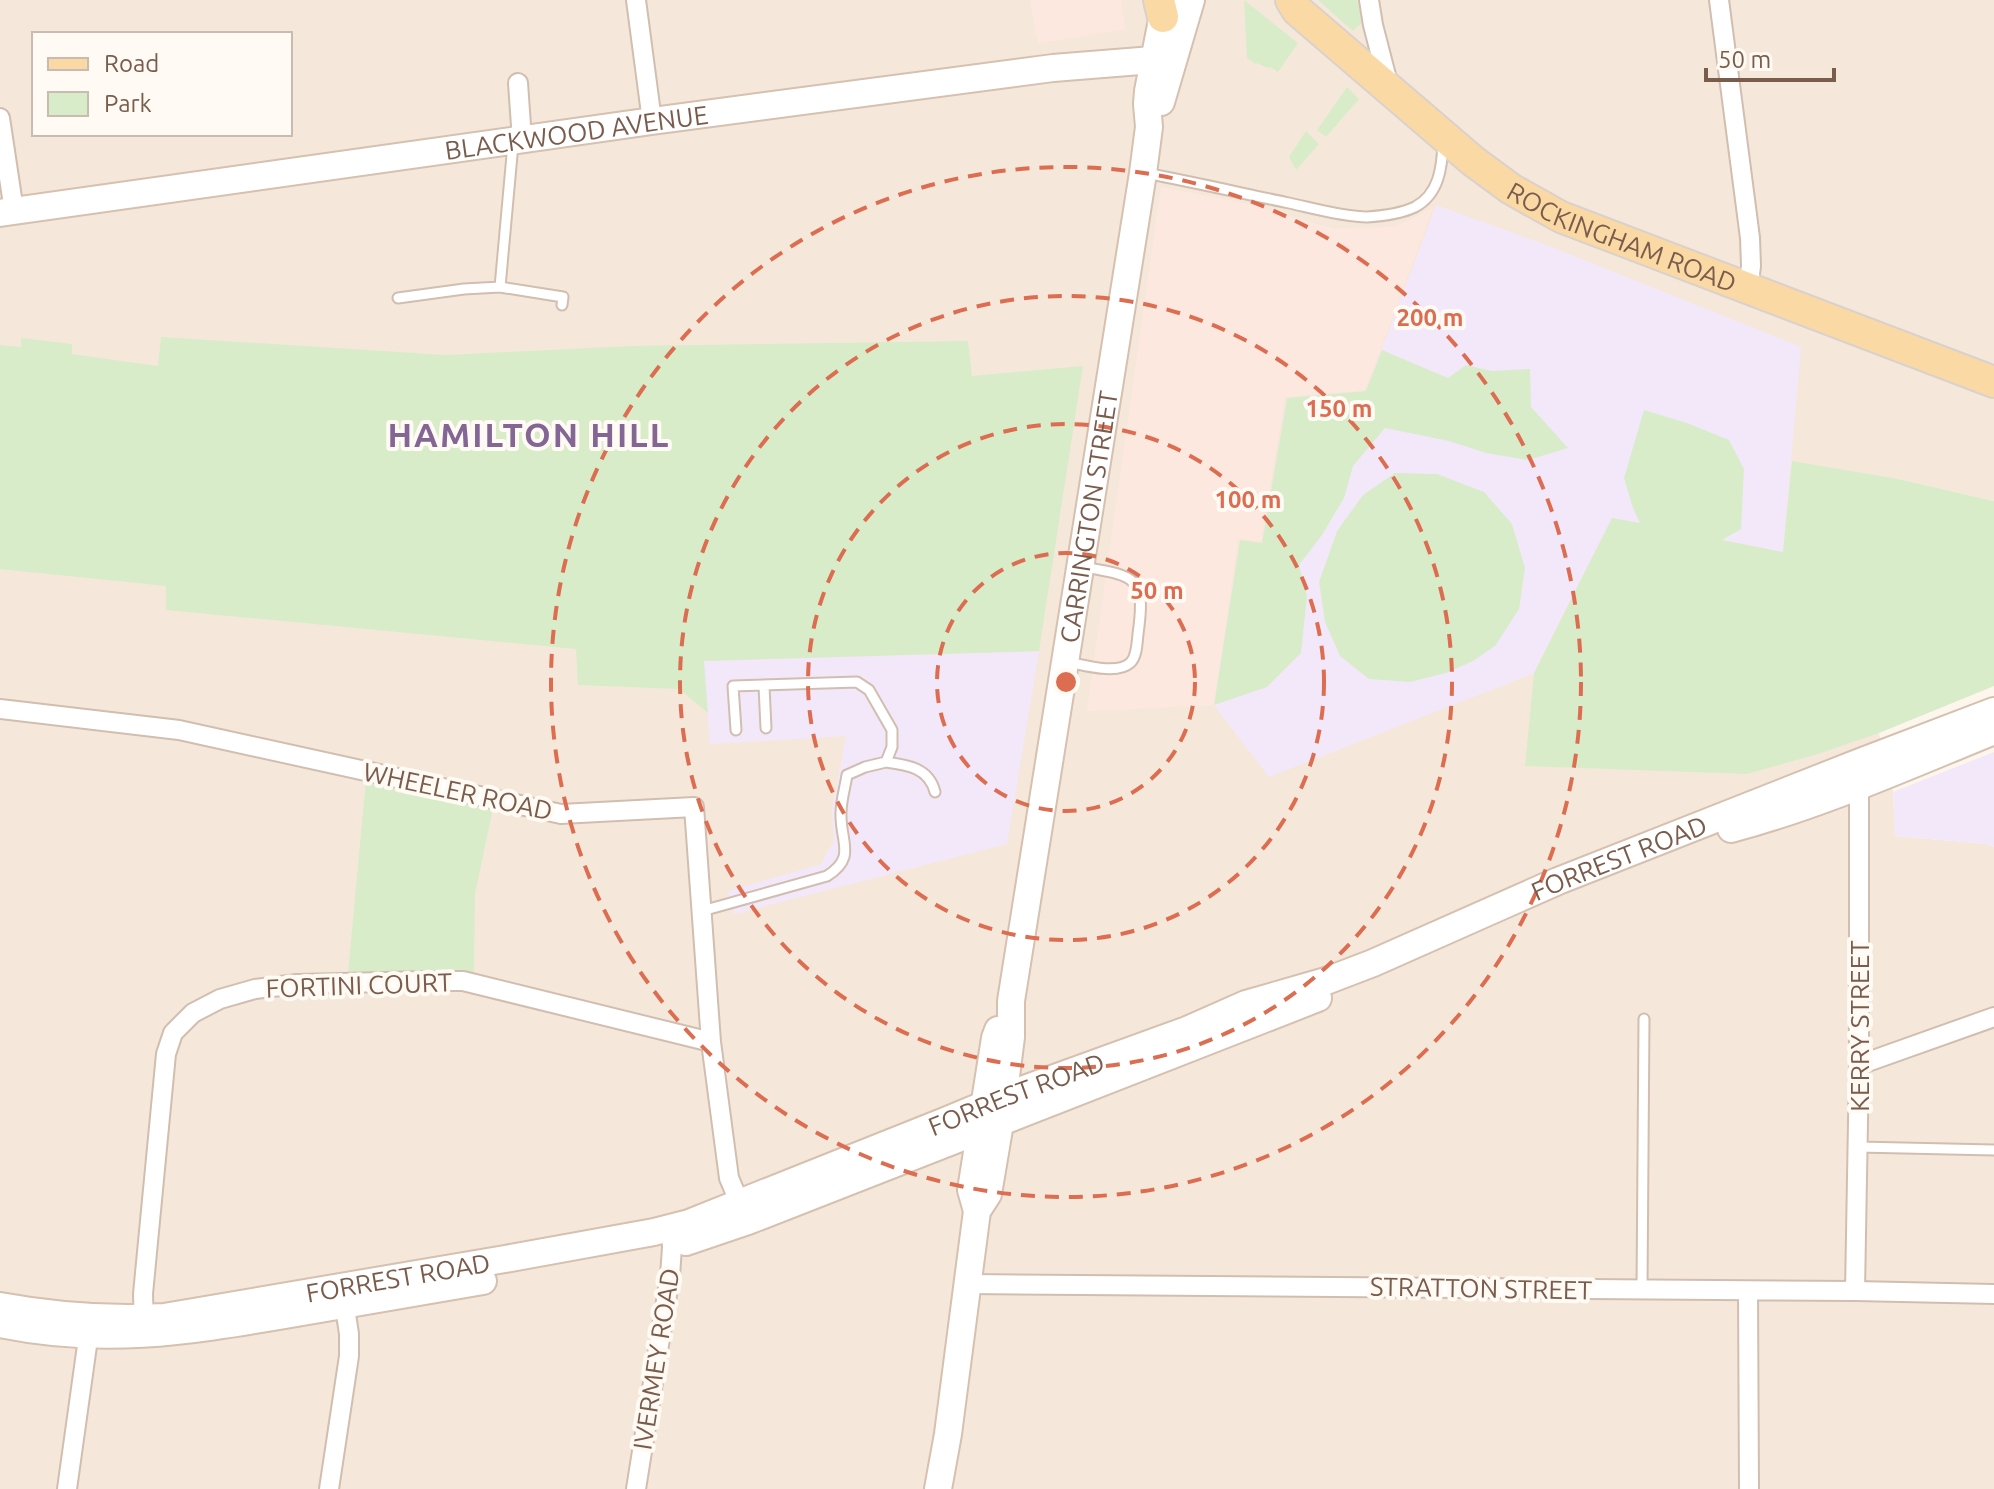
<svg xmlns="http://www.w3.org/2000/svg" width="1994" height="1489" font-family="Ubuntu,sans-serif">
	<rect width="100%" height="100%" fill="#fdf6ec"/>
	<path fill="#f5e8da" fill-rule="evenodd" d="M0,0H1994V501L1898,479L1879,733L1893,792L1895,836L1987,844L1994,847V1489H0ZM34,34H290V134H34Z"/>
	<path fill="#fde8e0" d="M1030,0H1121L1125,29L1039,43L1036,35Z
		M1161,187L1248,204L1334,229L1395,227L1433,208L1365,390L1285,397L1261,541L1238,539L1214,705L1087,711Z"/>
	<path fill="#f3e8fa" d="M1436,205L1549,246L1801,347L1783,552L1612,518L1534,673L1269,777L1214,705L1240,540L1262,543L1287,398L1366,391Z
		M1039,651L1007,844L734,914L728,891L822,864L826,853L833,844L834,839L832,810L846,736L710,744L703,661Z
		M1994,752V847L1987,844L1895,836L1893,792Z"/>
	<path fill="#d8ecc9" d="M1244,0L1298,43L1278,72L1270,67L1268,68L1257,63L1256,64L1247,58Z
		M1318,0H1357L1363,22L1353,31Z
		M1347,87L1359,99L1326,137L1317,130Z
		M1306,131L1319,144L1296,170L1289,157Z
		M161,337L446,355L630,346L968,341L972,376L1083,366L1039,651L704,661L708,713L679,689L578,685L576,649L166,610V586L0,569V345L21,347V338L72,344V354L158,366Z
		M1382,350L1448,378L1466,365L1492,371L1530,369L1531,407L1568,448L1528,460L1486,453L1449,441L1385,428L1353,466L1344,498L1322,535L1299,565L1307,596L1301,653L1267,687L1214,705L1240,540L1262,543L1287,398L1366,391Z
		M1644,410L1687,423L1729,440L1744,469L1741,529L1722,540L1783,552L1792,461L1898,479L1994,501V686L1879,733L1818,754L1747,774L1525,766L1534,673L1612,518L1640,523L1633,508L1624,478Z
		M1395,473L1437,474L1484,492L1512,524L1525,568L1519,609L1495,646L1473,661L1446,673L1410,682L1369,679L1340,656L1325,622L1319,582L1337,531L1363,495Z
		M366,780L493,808L475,894L474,974L440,972L348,973Z"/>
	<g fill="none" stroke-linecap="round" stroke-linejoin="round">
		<g stroke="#d1beb0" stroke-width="13">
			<path id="lane" d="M1145,173C1193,182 1241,193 1289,203C1312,208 1344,217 1367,217C1383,216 1400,214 1415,207C1439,194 1442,168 1443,143
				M500,287L513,144
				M398,298L464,289L500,287L563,297L562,305
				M1068,662C1084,665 1117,675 1130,663C1137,657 1137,643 1138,634C1146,577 1136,576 1084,567
				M764,686L766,728
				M886,762C908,765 929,768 935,792
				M702,911L827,876C857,857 840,842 841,813C841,801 845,788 847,775L865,767L886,762L892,747V730L869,690L857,682L733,686L736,730
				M1858,1147L1994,1150
				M1642,1290L1644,1019"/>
		</g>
		<g stroke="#d1beb0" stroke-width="22">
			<path id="street" d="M636,0L652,121
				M1369,0L1373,25L1389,87
				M1719,0L1750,238L1751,266L1748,290
				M518,83L522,140
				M0,118L14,211
				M0,709L179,730L561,814L694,807L711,1042L729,1178L743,1211
				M1859,1065L1994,1017
				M968,1284L1855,1291L1994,1294
				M1748,1291L1749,1489
				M1855,1291L1859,1065V778
				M144,1328L143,1294L166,1054L173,1033L193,1013L220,999L255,989L297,984L428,981H463L711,1042
				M67,1489L90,1324
				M329,1489L349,1356V1334L343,1294
				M636,1489L670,1276L672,1247L671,1229"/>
		</g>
		<g stroke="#d6c0b0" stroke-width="30">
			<g id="secondary">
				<path d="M1161,102L1191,0"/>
				<path id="s1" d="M0,213L652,121L1053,68L1153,60"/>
				<path d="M1731,829C1821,805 1908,766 1994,731"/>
				<path d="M977,1211L971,1190L995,1038L998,1030"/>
				<path d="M686,1242L748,1221L1318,998"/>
				<path id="s2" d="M0,1306C54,1316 109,1320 164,1317L505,1259L654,1232L689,1223L945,1121L1005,1096L1187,1030L1246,1004L1326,981L1373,963L1558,881L1860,762L1994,711"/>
				<path d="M0,1324C101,1345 185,1332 285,1315C351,1304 417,1292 483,1281"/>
				<path id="s3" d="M938,1489L948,1434L977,1211L988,1194L1000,1123L1011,1037V1001L1143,173L1149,127L1147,104L1148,91L1166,0"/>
			</g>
		</g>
		<g stroke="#dad1cd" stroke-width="34">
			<g id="primary">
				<path d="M1159,0L1163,17"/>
				<path id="s4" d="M1291,0L1297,10L1473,161L1511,189L1561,217L1994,382"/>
			</g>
		</g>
		<use href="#lane" stroke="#fff" stroke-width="9"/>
		<use href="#street" stroke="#fff" stroke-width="18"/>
		<use href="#secondary" stroke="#fff" stroke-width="26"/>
		<use href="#primary" stroke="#fbd9a5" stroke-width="30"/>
	</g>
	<g fill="none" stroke="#dc6d51" stroke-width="4" stroke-dasharray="14 10">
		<circle cx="1066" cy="682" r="129"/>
		<circle cx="1066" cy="682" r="258"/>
		<circle cx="1066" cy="682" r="386"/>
		<circle cx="1066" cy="682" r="515"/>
	</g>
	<g text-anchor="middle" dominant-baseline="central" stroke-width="8" stroke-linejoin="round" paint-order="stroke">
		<g font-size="26" fill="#7a5c4d" stroke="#fffaf3">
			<text stroke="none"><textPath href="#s1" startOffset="582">BLACKWOOD AVENUE</textPath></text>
			<text stroke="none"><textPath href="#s4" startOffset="412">ROCKINGHAM ROAD</textPath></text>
			<text stroke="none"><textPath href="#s3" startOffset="986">CARRINGTON STREET</textPath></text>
			<text transform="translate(458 791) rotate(12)">WHEELER ROAD</text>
			<text stroke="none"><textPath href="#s2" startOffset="1698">FORREST ROAD</textPath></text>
			<text transform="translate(359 985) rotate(-2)">FORTINI COURT</text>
			<text transform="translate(1859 1026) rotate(-90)">KERRY STREET</text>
			<text stroke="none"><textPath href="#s2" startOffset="1050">FORREST ROAD</textPath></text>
			<text stroke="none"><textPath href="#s2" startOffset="402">FORREST ROAD</textPath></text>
			<text transform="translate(1481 1288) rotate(1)">STRATTON STREET</text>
			<text transform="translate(656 1359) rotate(-81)">IVERMEY ROAD</text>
		</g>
		<g font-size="34" font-weight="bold" letter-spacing="2" fill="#846695" stroke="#fffaf3">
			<text x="529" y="434">HAMILTON HILL</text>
		</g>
	</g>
	<circle cx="1066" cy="682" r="12" fill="#dc6d51" stroke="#fffaf3" stroke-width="4"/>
	<g font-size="24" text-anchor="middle" font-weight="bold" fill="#dc6d51" stroke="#fffaf3" stroke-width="8" stroke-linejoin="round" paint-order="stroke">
		<text x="1430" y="326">200 m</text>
		<text x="1339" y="417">150 m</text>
		<text x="1248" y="508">100 m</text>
		<text x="1157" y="599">50 m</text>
	</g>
	<rect x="32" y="32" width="260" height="104" fill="#fffaf3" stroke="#cabbb1" stroke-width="2"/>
	<rect x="48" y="58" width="40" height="12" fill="#fbd9a5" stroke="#cabbb1" stroke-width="2"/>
	<text x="104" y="72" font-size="24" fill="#7a5c4d">Road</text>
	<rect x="48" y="92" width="40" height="24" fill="#d8ecc9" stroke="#cabbb1" stroke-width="2"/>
	<text x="104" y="112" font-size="24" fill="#7a5c4d">Park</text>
	<path d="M1706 68v12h128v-12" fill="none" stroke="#7a5c4d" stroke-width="4"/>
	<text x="1718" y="68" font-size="24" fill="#7a5c4d" stroke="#fffaf3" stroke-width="6" paint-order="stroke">50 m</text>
</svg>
